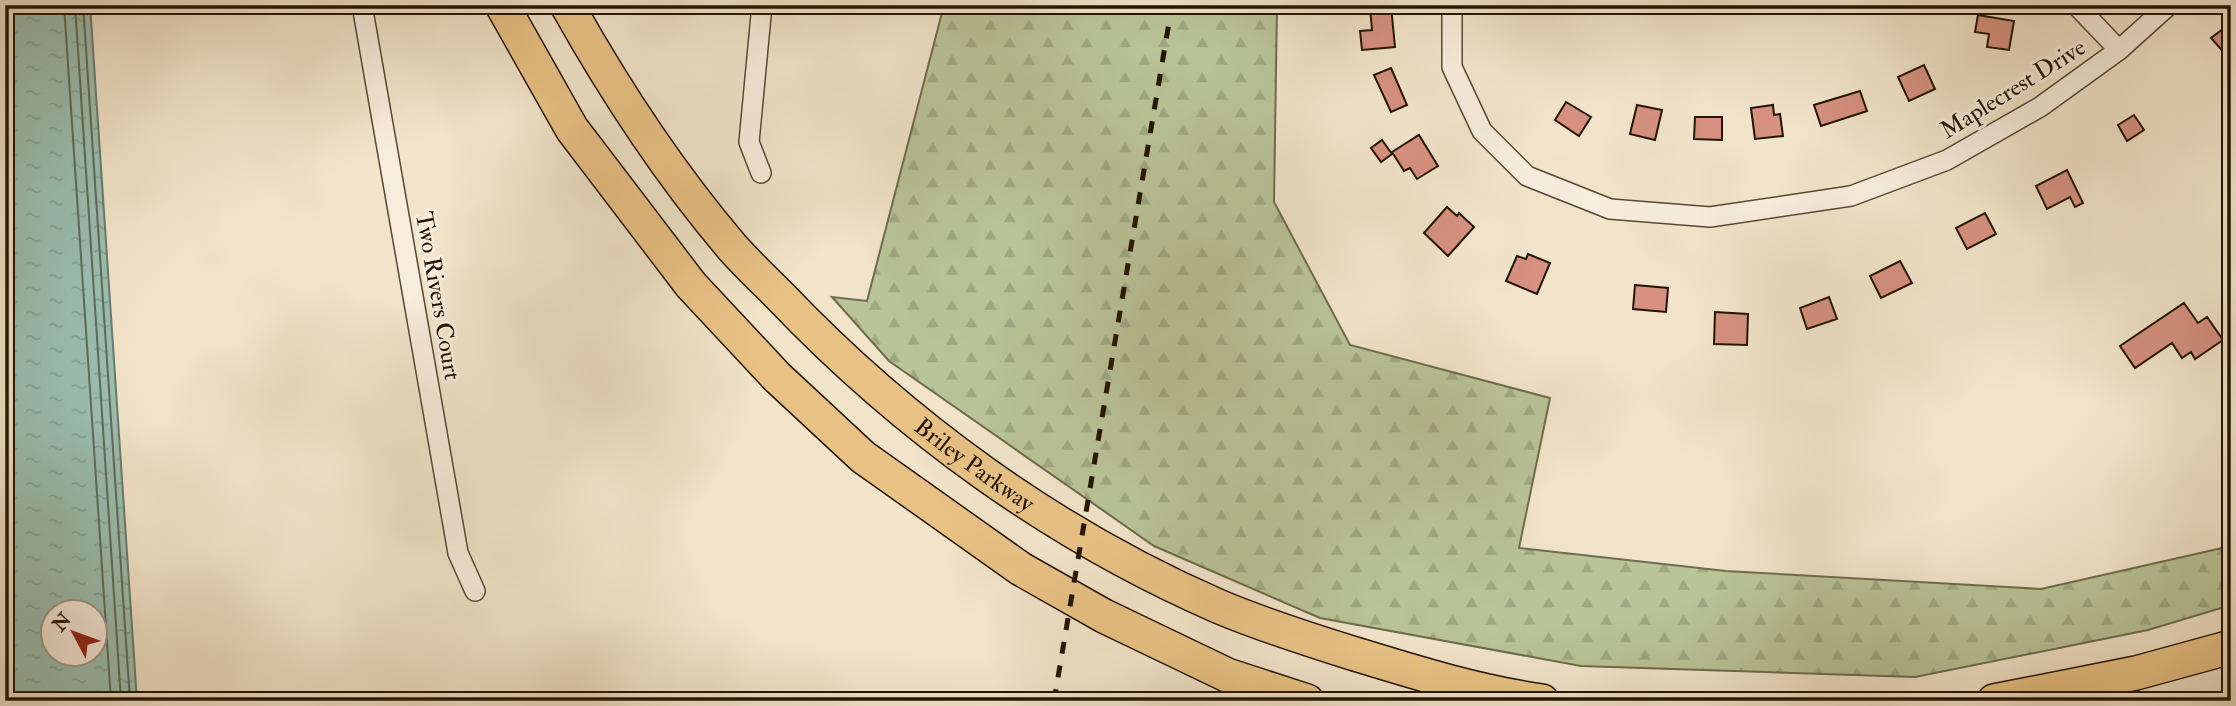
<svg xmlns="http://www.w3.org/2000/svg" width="2236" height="706" font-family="'IM FELL Double Pica',serif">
	<defs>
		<pattern id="forest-firs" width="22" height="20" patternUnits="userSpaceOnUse" patternTransform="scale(1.75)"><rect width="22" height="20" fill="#b9c498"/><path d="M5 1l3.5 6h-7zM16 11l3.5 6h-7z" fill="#9fa881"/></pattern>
		<pattern id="water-ripples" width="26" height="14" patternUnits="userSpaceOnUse" patternTransform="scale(1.75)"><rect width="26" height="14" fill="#9bbfb1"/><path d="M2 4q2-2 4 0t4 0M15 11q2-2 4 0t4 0" fill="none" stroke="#85a396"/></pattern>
	</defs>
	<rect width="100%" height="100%" fill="#f1e4ca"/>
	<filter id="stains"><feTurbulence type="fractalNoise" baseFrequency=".00286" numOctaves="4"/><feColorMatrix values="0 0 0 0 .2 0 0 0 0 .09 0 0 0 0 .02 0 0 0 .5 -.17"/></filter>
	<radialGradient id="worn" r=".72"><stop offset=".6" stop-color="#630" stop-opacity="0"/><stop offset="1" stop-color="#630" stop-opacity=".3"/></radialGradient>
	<path fill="url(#forest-firs)" stroke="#6e6c4c" stroke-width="2" d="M944,5H1277L1274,202L1350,345L1550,398L1519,548L1726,571L2041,589L2231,546V605L2148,630L1915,677L1581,666L1320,618L1154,546L889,361L832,297L867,301Z"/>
	<path fill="url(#water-ripples)" stroke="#6b7b6b" stroke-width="2" fill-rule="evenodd" d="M5,5H90L137,701H5ZM52,612H94V654H52Z"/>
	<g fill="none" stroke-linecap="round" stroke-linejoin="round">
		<path stroke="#5f6a59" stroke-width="2" d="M64,5L111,701
			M75,5L121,701
			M83,5L130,701"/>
	</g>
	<path fill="#d69180" stroke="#231401" stroke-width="2" d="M1391,6L1395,47L1362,50L1360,31L1372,30L1370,8Z
		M1978,15L2014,21L2009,50L1987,47L1989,34L1975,32Z
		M2231,23V52L2227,56L2211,38Z
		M1924,65L1935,89L1909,101L1898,77Z
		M1391,68L1407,105L1391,112L1374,75Z
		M1860,91L1867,111L1821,126L1814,105Z
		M1566,102L1591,117L1579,136L1555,120Z
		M1637,105L1662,110L1655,140L1630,134Z
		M1773,105L1774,115L1780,114L1783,136L1755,139L1751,108Z
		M2134,115L2144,130L2127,141L2118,125Z
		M1695,117H1722V140L1694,139Z
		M1419,135L1438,166L1417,179L1410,168L1404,171L1392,152Z
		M1382,140L1392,154L1381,162L1371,148Z
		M2067,170L2083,203L2075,207L2070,197L2047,209L2036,186Z
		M1447,207L1457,216L1459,213L1474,227L1448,256L1424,233Z
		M1985,213L1996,234L1967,249L1956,228Z
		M1528,254L1550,263L1537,294L1506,281L1517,256L1526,259Z
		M1900,261L1912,283L1881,298L1870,276Z
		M1635,285L1668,288L1666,312L1633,309Z
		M1829,297L1837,319L1807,329L1800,308Z
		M2184,303L2198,323L2207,317L2223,340L2195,359L2191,352L2182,358L2172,343L2135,368L2120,346Z
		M1715,312L1748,314L1747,345L1714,344Z"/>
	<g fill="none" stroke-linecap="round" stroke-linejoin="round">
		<g stroke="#564833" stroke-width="22">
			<path id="minor" d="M362,5L458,553L475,591
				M1452,5V67L1482,131L1527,176L1610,209L1710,217L1851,196L1947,160L2040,107L2119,50L2169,5
				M2076,5L2119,50
				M761,173L749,142L762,5"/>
		</g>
		<g stroke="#231401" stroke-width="36">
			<g id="motorway">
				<path d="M502,5L572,129L691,285L777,377L863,457L1021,569L1104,616L1227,675L1307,701"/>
				<path id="s1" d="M567,5C614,89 669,173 732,247C747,264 764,280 780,296C904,426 1054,535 1220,607C1263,625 1310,640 1355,654C1417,673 1478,692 1542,701"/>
				<path d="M1994,701L2136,673L2231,647"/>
			</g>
		</g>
		<use href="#minor" stroke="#f6eddd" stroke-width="19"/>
		<use href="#motorway" stroke="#e8c285" stroke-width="33"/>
		<path stroke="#231401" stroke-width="5" stroke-dasharray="12 12" stroke-linecap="butt" d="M1054,701L1172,5"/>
	</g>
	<g text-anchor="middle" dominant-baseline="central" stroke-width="6" stroke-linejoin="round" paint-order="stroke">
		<g font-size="24" fill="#231401" stroke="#f6eddd">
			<text transform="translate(2013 89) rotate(-32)">Maplecrest Drive</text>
			<text transform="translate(438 296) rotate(80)">Two Rivers Court</text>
			<text stroke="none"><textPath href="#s1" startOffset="620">Briley Parkway</textPath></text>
		</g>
	</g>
	<rect width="2236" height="706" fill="none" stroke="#f1e4ca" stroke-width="28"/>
	<rect x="7" y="7" width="2222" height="692" fill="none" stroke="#231401" stroke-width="3.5"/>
	<rect x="14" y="14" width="2208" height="678" fill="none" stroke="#231401" stroke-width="2"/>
	<g transform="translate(74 633) rotate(311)"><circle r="33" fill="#f6eddd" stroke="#a29685" stroke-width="2"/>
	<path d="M0-5L12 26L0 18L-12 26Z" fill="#8f2418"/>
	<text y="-10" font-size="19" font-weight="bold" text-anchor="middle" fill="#231401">N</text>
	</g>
	<rect width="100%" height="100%" filter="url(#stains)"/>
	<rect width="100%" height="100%" fill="url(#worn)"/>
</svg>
